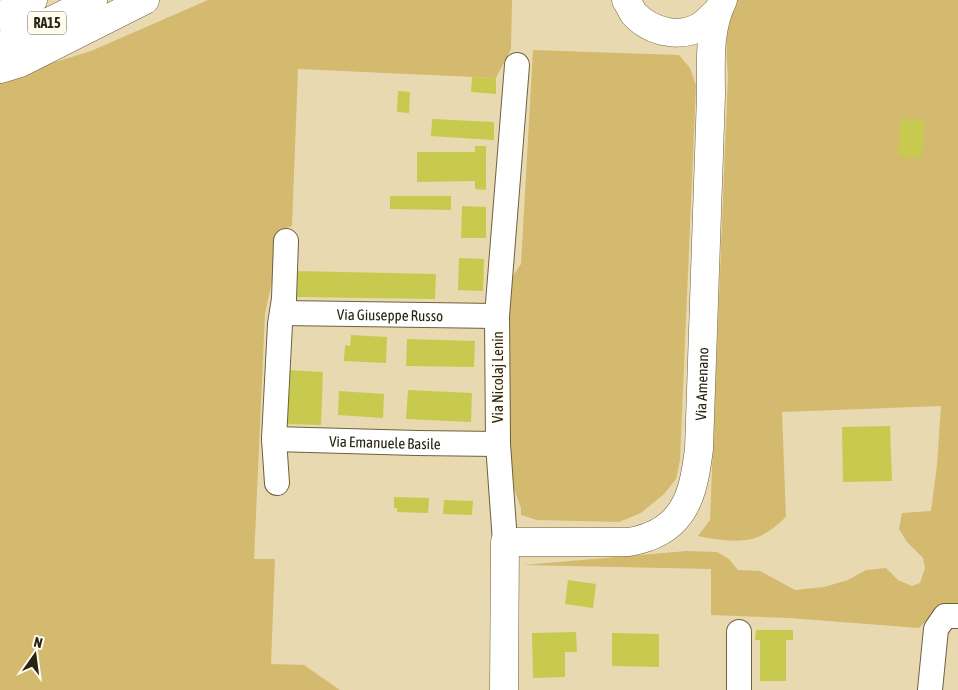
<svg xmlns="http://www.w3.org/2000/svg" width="958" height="690" font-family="'Asap Condensed',sans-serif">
	<rect width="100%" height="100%" fill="#e8d9b1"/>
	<path fill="#d4ba6e" d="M208,0H512L511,49L496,78L298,69L292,226L283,229L265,314L254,559H275L271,664L304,665L340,690H0V79L91,51Z
		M734,0H958V611H935L919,628L789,618L711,615V569L523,565L687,551L717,552L729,559L738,570L760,571L795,590L824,587L848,580L866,570L886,568L898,580L912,586L920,583L925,568L923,558L907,542L899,529L902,513L931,511L937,465L941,406L782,412L786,517C779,523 772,530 764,534C746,545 718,540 698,536L710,520L728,76C726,49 725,26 734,0Z
		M533,50L679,55L690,68L696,85L680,460L676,479L664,494L641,513L619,522L537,520L521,515V508L506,467L510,280L521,264Z"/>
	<path fill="#c7ca4e" d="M472,77L496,78V94L471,92Z
		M398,91L410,92L409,113L397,112Z
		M432,119L494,122V140L431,136Z
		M901,119L925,121L922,158L898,156Z
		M475,146H486V190L475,189V181L417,182V152H475Z
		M390,196H451V210L390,209Z
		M462,206L486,207V238H461Z
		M459,258L484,259L483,291L458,290Z
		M296,271L436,274L435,299L296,297Z
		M351,335L387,337L386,363L344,361L345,345L350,346Z
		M407,339L475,341L474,367L406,366Z
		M286,370L323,372L321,425L285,424Z
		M408,390L472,393L471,422L406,419Z
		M339,391L384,394L383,418L338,415Z
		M890,426L892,481L843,482L842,427Z
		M394,497L429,498L428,513L397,512V508H394Z
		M444,500L473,501L472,515L443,514Z
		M568,580L596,584L593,608L565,604Z
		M756,630H793V640H786V681H760V640H755Z
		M576,632L577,652H565V677L533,678L532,633Z
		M612,633L659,634V667L612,666Z"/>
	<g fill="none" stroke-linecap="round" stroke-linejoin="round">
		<g stroke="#6e613d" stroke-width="26">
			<g id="minor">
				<path id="s1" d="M282,313L497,316"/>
				<path id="s2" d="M274,439L417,443L498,444"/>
				<path d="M277,483L274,439L280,324L284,299L286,241"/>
				<path d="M505,542L498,444L497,316L517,65"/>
				<path d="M739,690V632"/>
				<path d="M930,690L936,629L945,616H958"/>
			</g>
		</g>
		<g stroke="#6e613d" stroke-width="29">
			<g id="major">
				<path d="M626,0C629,4 631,10 634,14C652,33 684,40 705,23C709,19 713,15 717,12"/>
				<path id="s3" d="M504,690L505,542H629C636,541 642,539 648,537C689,522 694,486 699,449L711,95C711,64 708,29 723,0"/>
			</g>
		</g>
		<g stroke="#6e613d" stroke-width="29">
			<path id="highway" d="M0,16L33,0
				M0,46L93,0
				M0,69L20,63L145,0"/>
		</g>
		<use href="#minor" stroke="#fff" stroke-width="24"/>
		<use href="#major" stroke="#fff" stroke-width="28"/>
		<use href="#highway" stroke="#fff" stroke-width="28"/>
	</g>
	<g text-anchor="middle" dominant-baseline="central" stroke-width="4" stroke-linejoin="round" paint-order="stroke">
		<rect fill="#fffbef" stroke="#686455" stroke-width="1" x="28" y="11.5" width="38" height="23" rx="4"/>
		<g font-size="14" font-weight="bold" fill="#282313">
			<text x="47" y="23">RA15</text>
		</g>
		<g font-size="15" fill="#282313" stroke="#fffbef">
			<text stroke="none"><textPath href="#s1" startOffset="108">Via Giuseppe Russo</textPath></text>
			<text transform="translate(497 377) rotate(-90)">Via Nicolaj Lenin</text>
			<text stroke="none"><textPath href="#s3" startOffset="465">Via Amenano</textPath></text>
			<text stroke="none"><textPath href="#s2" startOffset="111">Via Emanuele Basile</textPath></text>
		</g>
	</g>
	<g transform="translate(35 655) rotate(14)" stroke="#fffbef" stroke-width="4" paint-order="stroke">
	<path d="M0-4L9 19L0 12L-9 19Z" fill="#282313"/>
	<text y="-8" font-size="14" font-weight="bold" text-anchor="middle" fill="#282313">N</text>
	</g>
</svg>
